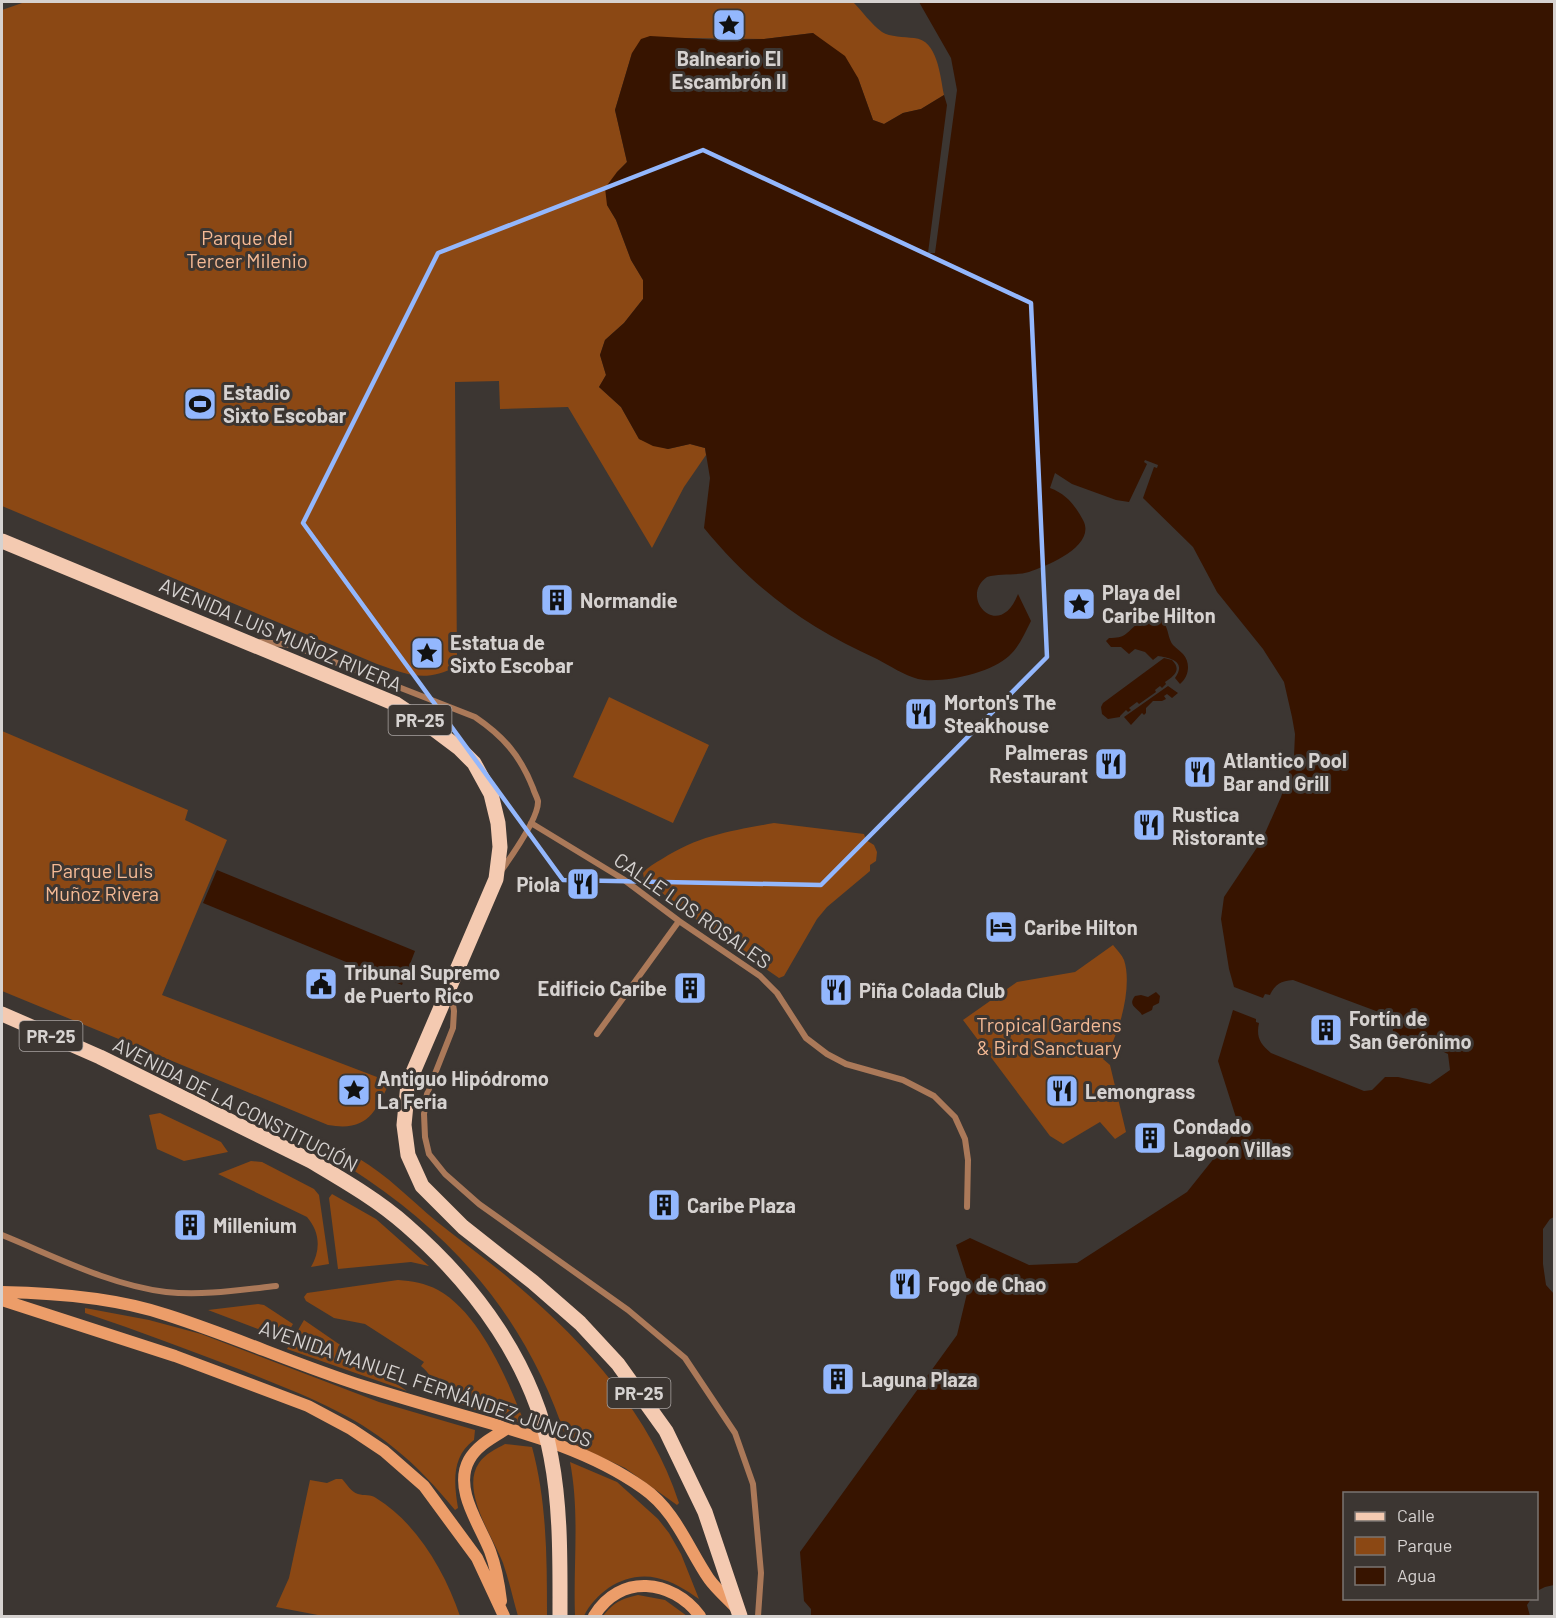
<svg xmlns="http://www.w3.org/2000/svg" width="1556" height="1618" font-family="Barlow,sans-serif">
	<rect width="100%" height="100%" fill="#3c3632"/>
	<path fill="#8b4814" d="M25,2H853C862,11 871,24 882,32C890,37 904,37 914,38C938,40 940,76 944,95L921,109L903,113L884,124L873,120L858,78L813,33L764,39L687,38L632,53L615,110L627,162L617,172L607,205L616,220L631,260L643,280V299L624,323L605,340L600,355L606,375L599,387L621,407L639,439L668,449L690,444L705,448L706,455L684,487L652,548L568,407L500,409L499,381L455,382L457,666C426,683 408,675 377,664L2,506V10Z
		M609,697L709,745L673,823L573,777Z
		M2,731L188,810L185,820L227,840L162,995L390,1082C375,1112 368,1132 328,1125L2,991Z
		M774,823L864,834L866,840L874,845L877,852L876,861L870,865V871L827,907L817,919L784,976L779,978L711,931L644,879L643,873C648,867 655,863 662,859C700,835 731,831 774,823Z
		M1113,945C1117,950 1122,955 1124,960C1133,986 1119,1038 1103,1059L1110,1065L1126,1132L1115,1139L1100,1122L1063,1144L1050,1136L963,1020L1017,982L1075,972Z
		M160,1113L221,1142L228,1152L184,1161L157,1149L149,1115Z
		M358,1158C387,1175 410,1199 436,1221C463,1243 492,1263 518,1286C587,1345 651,1416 679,1503L677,1505L625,1468L567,1441C528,1321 456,1236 350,1168Z
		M251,1161L262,1162L314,1189L319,1195L329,1264L311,1267C321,1250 320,1232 307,1217L218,1174Z
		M332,1194L376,1219L429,1266L411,1262L338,1269L329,1198Z
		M398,1280C412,1281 425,1283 438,1290C480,1313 508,1381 525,1424C496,1416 461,1410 439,1388C432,1381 430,1373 421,1366L424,1362L365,1324L334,1318L306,1301L304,1297L307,1293Z
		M258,1304L264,1305L293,1324L284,1339L208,1310Z
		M85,1308L149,1320L201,1334L379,1402L475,1430L474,1440C451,1457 454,1483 458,1508L455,1510C436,1487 417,1466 394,1448C351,1412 296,1392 244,1371C191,1351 139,1331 85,1313Z
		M304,1320L407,1391L287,1349Z
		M505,1444L532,1447C547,1502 547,1560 547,1616H518C513,1599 509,1580 503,1563C493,1537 460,1490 479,1463C485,1454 496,1449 505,1444Z
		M570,1462L617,1482L658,1519L669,1533L681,1554L699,1599C686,1590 672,1581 657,1578C627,1571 597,1590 584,1616H575C573,1565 580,1513 570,1462Z
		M336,1479H342C347,1484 351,1492 358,1494C364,1496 371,1494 376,1498C417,1523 445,1572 460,1616H349L341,1615L323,1616L276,1607L289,1578L310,1480L327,1483Z
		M638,1595L665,1600L687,1616H603C614,1602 621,1599 638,1595Z"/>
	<path fill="#371400" d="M919,2H1554V1217L1550,1219L1543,1229V1264L1546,1285L1554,1294V1585L1545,1587L1537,1591L1536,1494H1344V1598L1531,1599L1527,1605L1530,1616H811V1609L804,1601L800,1552L957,1335L969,1285L956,1245L970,1238L1029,1265L1077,1263L1187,1192L1239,1127L1218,1061L1233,1010L1256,1019V1022L1259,1023C1256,1037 1260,1044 1271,1053L1364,1091L1372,1090L1385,1077H1398L1430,1084L1450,1070L1448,1054L1423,1042L1398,1044L1391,1041L1394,1024L1384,1014L1293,980C1281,981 1275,984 1270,995L1265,994L1263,998L1234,987L1229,969L1221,919L1224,897L1262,840L1281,797L1294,756L1295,734L1292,717L1284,682L1263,649L1217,592L1193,547L1143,498L1154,467L1157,468L1158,465L1145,460L1144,462L1147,464L1129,502L1116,500L1072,484L1055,473L1050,488C1066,494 1075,505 1083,520C1097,546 1047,566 1029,572C1015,576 1000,573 987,577C958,597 999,643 1018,594L1031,621C1025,633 1019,647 1009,656C991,673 942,684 918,679C904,675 890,666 877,659C806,627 754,589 704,528L710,478L705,448L690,444L668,449L653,446L639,439L621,407L599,387L606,375L600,355L605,340L624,323L643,299V280L631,260L616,220L607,205L605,188L617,172L627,162L615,110L632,53L641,39L650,36L720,40L764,39L813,33L845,56L858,78L873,120L884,124L903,113L921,109L944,95L947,105L928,253H935L957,90L951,58Z
		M1151,617C1171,619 1165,634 1173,645C1176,648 1180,651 1183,654C1191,663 1189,677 1180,684L1175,678C1187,661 1170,658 1158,656L1153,660L1145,652L1135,649L1129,654L1121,647H1111L1106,641L1109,638C1126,638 1125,634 1137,624C1141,621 1146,619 1151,617Z
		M1164,658L1172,660C1182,670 1174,676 1165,682L1166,684L1162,688L1160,686L1155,690L1156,692L1139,704L1137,702L1129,708L1131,710L1128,712L1126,710L1120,716V717L1108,719L1102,714L1101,707L1103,703Z
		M1168,686L1178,693L1172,698L1167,694L1164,696L1166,699L1162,701H1153L1146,708V713L1144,715L1142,713L1131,725L1124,717Z
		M217,870L415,951L402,985L203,903Z
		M1156,992L1160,996L1159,1003L1153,1006L1152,1010L1142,1015C1138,1008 1127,1006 1135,996L1141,995L1148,997Z"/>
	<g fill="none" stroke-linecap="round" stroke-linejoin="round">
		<path stroke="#ab7959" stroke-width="6" d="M261,642L291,645L475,717C503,736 520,755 533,788C534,792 537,797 538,801C539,818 511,857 501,871
			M531,823L623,879L679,921L760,976L777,993L806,1038L827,1054L846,1064L903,1080L934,1096L955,1117L965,1139L968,1160L967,1207
			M451,992L454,1011L453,1028L427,1094L424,1114L425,1137L429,1154L445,1174L479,1204L628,1310L685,1358L735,1433L753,1484L761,1573L758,1616
			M597,1034L679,921
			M2,1235C54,1256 109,1285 166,1292C202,1296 240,1290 276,1286"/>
		<path stroke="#ec9d69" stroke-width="12" d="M2,1292C54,1293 117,1298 167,1315C233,1336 297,1365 363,1386C399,1397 436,1408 472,1418C532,1435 592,1452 643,1488C675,1510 688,1548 709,1579C717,1590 728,1599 737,1609
			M2,1300L175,1356L308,1406L351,1429L384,1451L424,1486L477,1558L504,1616
			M501,1601C499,1584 496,1567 490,1551C480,1525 453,1489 469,1460C477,1445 494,1437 508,1428
			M594,1616C620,1573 672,1579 700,1616"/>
		<path stroke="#f4cab1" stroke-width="15" d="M2,541L396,704L435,730L459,748L474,763L491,794L498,823L500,847L496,879L408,1084L404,1125L408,1155L422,1186L463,1227L533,1282L580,1323L618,1364L666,1431L705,1512L740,1616
			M2,1014L100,1057L311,1161C343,1180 378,1200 406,1225C476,1286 534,1365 551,1457C561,1509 560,1564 560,1616"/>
	</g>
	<path fill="none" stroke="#93b7fd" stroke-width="4.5" stroke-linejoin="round" d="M703,150L1031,303L1047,657L821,885L563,880L303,523L438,253Z"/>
	<defs>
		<g id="sight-square" transform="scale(1.725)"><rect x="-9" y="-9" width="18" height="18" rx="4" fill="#93b7fd" stroke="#3c3632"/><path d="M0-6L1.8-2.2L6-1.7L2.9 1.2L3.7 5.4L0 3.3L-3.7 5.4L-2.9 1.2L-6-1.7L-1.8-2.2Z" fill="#111"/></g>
		<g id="stadium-square" transform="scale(1.725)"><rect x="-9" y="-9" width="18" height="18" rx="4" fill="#93b7fd" stroke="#3c3632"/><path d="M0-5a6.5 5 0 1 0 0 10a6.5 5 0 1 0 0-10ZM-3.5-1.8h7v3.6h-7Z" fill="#111"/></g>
		<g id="building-square" transform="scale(1.725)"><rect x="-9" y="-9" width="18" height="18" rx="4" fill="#93b7fd" stroke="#3c3632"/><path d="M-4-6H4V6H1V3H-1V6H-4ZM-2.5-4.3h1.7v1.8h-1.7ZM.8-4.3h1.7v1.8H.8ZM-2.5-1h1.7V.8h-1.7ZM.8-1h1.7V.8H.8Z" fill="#111"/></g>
		<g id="restaurant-square" transform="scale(1.725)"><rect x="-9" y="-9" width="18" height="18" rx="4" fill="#93b7fd" stroke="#3c3632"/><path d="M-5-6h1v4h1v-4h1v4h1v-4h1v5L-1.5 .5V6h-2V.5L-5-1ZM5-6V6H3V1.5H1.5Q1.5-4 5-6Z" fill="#111"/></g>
		<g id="hotel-square" transform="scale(1.725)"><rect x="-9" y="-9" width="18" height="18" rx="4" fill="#93b7fd" stroke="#3c3632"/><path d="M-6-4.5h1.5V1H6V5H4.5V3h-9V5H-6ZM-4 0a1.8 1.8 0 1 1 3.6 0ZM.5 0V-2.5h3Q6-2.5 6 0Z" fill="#111"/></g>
		<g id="civic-square" transform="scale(1.725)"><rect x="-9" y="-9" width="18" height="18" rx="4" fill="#93b7fd" stroke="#3c3632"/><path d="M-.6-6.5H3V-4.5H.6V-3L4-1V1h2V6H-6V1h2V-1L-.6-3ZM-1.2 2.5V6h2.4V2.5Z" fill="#111"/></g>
	</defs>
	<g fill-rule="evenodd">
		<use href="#sight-square" x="729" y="25"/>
		<use href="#stadium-square" x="200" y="404"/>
		<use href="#building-square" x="557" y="600"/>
		<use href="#sight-square" x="1079" y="604"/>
		<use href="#sight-square" x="427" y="653"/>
		<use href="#restaurant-square" x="921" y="714"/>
		<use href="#restaurant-square" x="1111" y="764"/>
		<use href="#restaurant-square" x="1200" y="772"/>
		<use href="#restaurant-square" x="1149" y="825"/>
		<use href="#restaurant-square" x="583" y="884"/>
		<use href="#hotel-square" x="1001" y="927"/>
		<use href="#civic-square" x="321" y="984"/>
		<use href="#building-square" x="690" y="988"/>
		<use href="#restaurant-square" x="836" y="990"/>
		<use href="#building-square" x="1326" y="1030"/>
		<use href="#sight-square" x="354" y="1090"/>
		<use href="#restaurant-square" x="1062" y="1091"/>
		<use href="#building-square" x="1150" y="1138"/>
		<use href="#building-square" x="664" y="1205"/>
		<use href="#building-square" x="190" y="1225"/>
		<use href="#restaurant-square" x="905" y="1284"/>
		<use href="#building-square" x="838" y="1379"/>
	</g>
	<g text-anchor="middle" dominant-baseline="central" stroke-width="6" stroke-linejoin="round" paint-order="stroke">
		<g fill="#3c3632" stroke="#a8a3a1" stroke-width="1.5">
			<rect x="388.5" y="705" width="63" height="30" rx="4.5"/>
			<rect x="19.5" y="1021" width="63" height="30" rx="4.5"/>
			<rect x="607.5" y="1378" width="63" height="30" rx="4.5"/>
		</g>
		<g font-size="18" font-weight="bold" fill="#d6d2d0">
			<text x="420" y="720">PR-25</text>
			<text x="51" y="1036">PR-25</text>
			<text x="639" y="1393">PR-25</text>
		</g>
		<g font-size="20" font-weight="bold" fill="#d6d2d0" stroke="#3c3632" text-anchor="start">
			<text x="729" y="58" text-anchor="middle">Balneario El<tspan x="729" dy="23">Escambrón II</tspan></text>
			<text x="223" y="392">Estadio<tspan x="223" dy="23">Sixto Escobar</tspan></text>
			<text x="1102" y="592">Playa del<tspan x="1102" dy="23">Caribe Hilton</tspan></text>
			<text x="580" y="600">Normandie</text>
			<text x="450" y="642">Estatua de<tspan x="450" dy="23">Sixto Escobar</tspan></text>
			<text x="944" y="702">Morton's The<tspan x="944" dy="23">Steakhouse</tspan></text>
			<text x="1088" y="752" text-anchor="end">Palmeras<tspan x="1088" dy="23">Restaurant</tspan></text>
			<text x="1223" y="760">Atlantico Pool<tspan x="1223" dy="23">Bar and Grill</tspan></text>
			<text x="1172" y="814">Rustica<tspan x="1172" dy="23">Ristorante</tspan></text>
			<text x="560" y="884" text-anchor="end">Piola</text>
			<text x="1024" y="927">Caribe Hilton</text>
			<text x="344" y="972">Tribunal Supremo<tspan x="344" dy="23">de Puerto Rico</tspan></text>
			<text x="667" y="988" text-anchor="end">Edificio Caribe</text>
			<text x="859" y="990">Piña Colada Club</text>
			<text x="1349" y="1018">Fortín de<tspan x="1349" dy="23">San Gerónimo</tspan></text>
			<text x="377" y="1078">Antiguo Hipódromo<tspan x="377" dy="23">La Feria</tspan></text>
			<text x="1085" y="1091">Lemongrass</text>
			<text x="1173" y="1126">Condado<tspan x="1173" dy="23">Lagoon Villas</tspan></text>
			<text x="687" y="1205">Caribe Plaza</text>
			<text x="213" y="1225">Millenium</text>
			<text x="928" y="1284">Fogo de Chao</text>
			<text x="861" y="1379">Laguna Plaza</text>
		</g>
		<g font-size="20" fill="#f5ba95" stroke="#3c3632">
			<text x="247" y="237">Parque del<tspan x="247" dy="23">Tercer Milenio</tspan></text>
			<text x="102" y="870">Parque Luis<tspan x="102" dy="23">Muñoz Rivera</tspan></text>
			<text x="1049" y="1024">Tropical Gardens<tspan x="1049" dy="23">&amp; Bird Sanctuary</tspan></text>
		</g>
		<g font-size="20" fill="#d6d2d0" stroke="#3c3632">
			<text transform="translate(281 634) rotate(23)">AVENIDA LUIS MUÑOZ RIVERA</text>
			<text transform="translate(693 910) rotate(35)">CALLE LOS ROSALES</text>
			<text transform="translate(236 1104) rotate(27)">AVENIDA DE LA CONSTITUCIÓN</text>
			<text transform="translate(426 1383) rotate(19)">AVENIDA MANUEL FERNÁNDEZ JUNCOS</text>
		</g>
	</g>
	<rect width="1556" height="1618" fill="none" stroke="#d6d2d0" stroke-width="6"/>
	<rect x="1343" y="1492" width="195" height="108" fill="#3c3632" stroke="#7a7471" stroke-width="1.5"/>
	<rect x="1355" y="1512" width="30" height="9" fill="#f4cab1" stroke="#7a7471" stroke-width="1.5"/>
	<text x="1397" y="1522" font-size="18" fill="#d6d2d0">Calle</text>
	<rect x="1355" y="1537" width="30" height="18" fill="#8b4814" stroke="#7a7471" stroke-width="1.5"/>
	<text x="1397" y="1552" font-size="18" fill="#d6d2d0">Parque</text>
	<rect x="1355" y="1567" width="30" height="18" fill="#371400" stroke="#7a7471" stroke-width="1.5"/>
	<text x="1397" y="1582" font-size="18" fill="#d6d2d0">Agua</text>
</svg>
